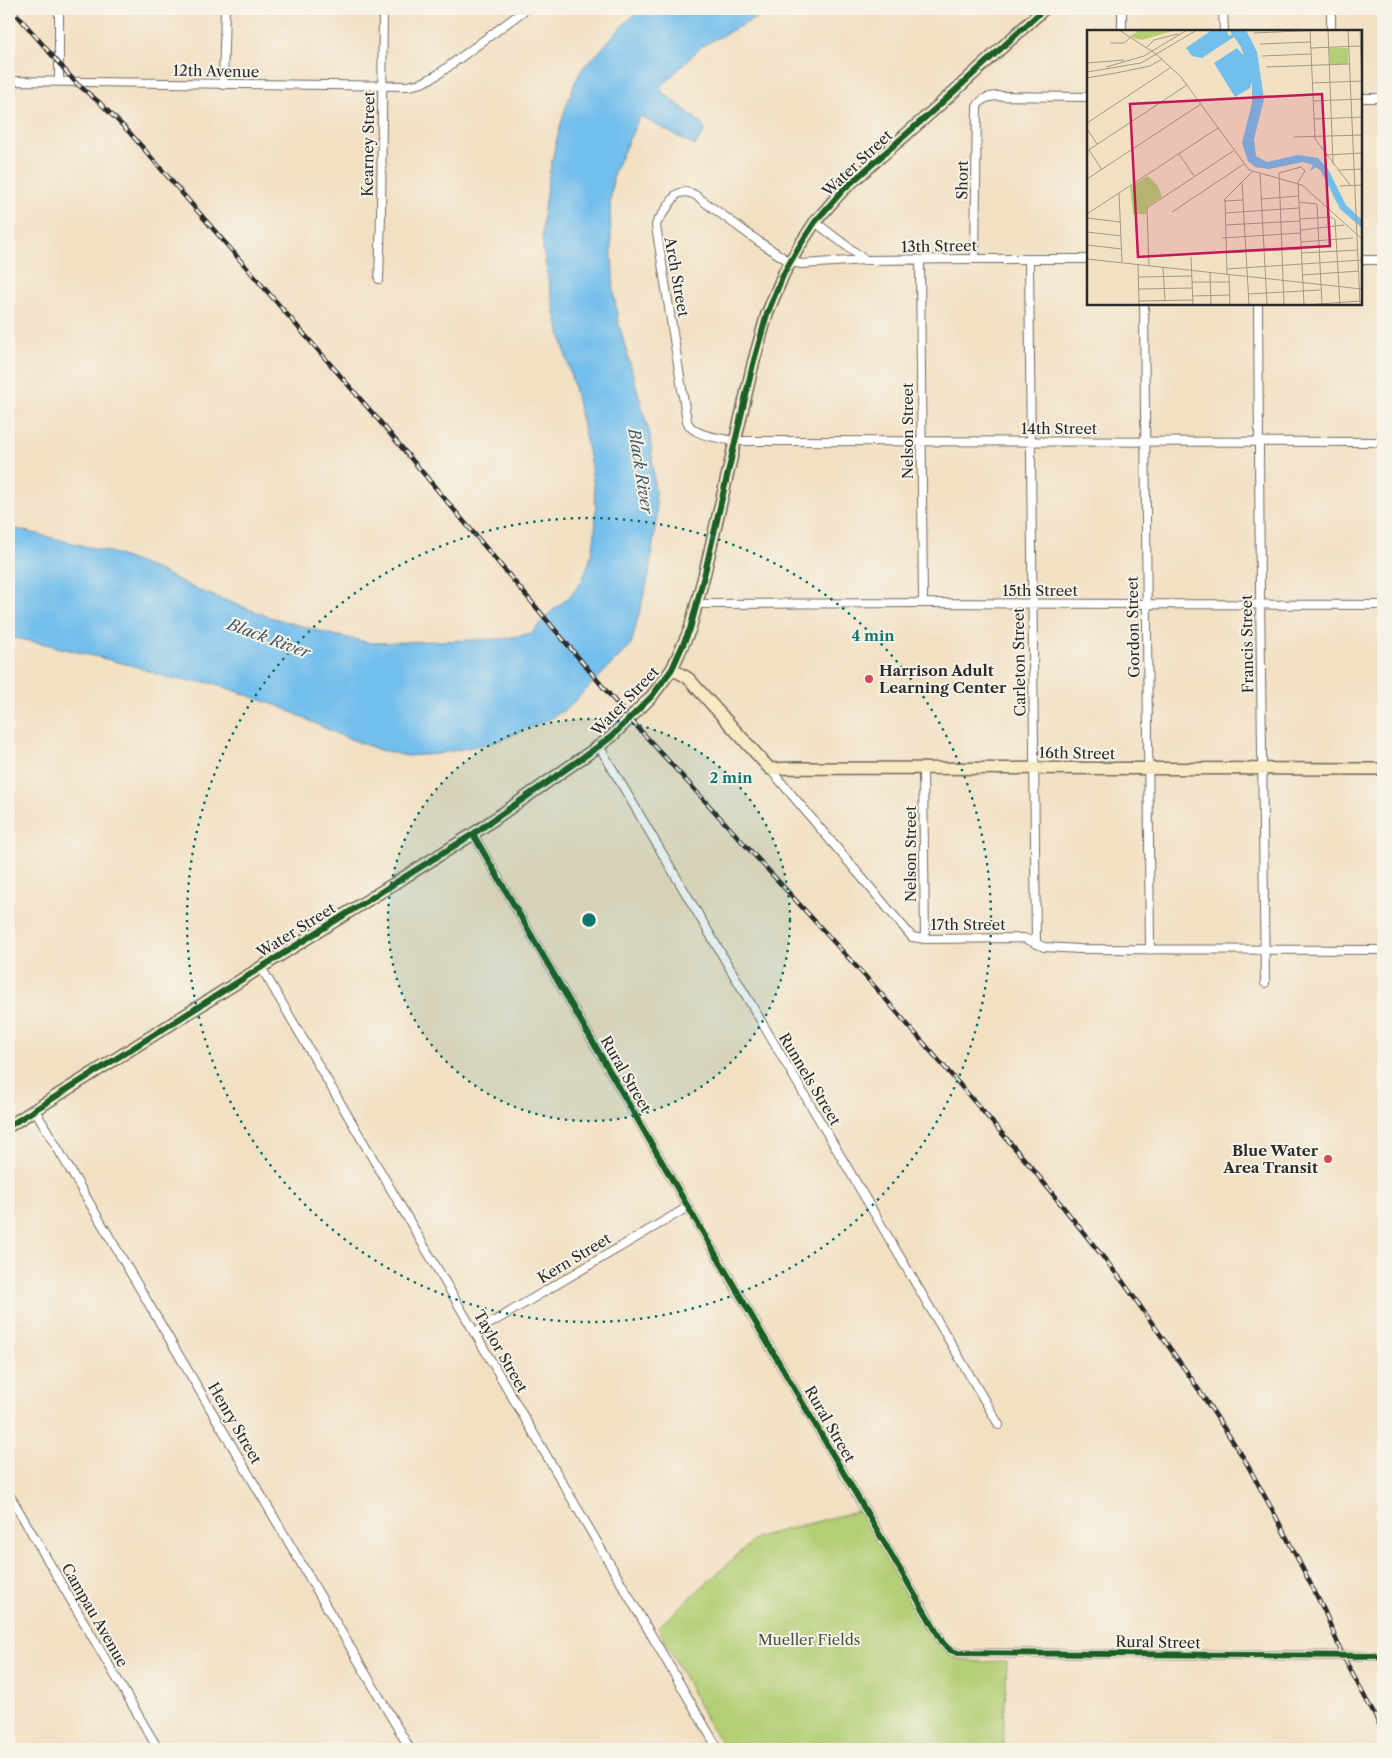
<svg xmlns="http://www.w3.org/2000/svg" width="1392" height="1758" font-family="'Libre Caslon Text',serif">
	<rect width="100%" height="100%" fill="#f7f3e8"/>
	<filter id="ink" filterUnits="userSpaceOnUse"><feTurbulence type="fractalNoise" baseFrequency=".02" numOctaves="2"/><feDisplacementMap in="SourceGraphic" scale="10" xChannelSelector="R" yChannelSelector="G"/><feConvolveMatrix kernelMatrix="1 2 1 2 8 2 1 2 1" color-interpolation-filters="sRGB"/></filter>
	<filter id="wash" filterUnits="userSpaceOnUse"><feTurbulence type="fractalNoise" baseFrequency=".0096" numOctaves="4" result="noise"/><feDisplacementMap in="SourceGraphic" scale="20" xChannelSelector="R" yChannelSelector="G"/><feGaussianBlur stdDeviation="1.12" result="paint"/><feColorMatrix in="noise" values="0 0 0 0 0 0 0 0 0 0 0 0 0 0 0 0 0 1.4 0 .05"/><feComposite in="paint" operator="in"/></filter>
	<g filter="url(#wash)">
		<rect width="100%" height="100%" fill="#f2e0c3"/>
		<path fill="#b3ce74" stroke="#6f7c50" d="M861,1510L946,1652C961,1666 988,1661 1007,1661L1003,1749H726L710,1727L658,1627L757,1537Z"/>
		<path fill="#72beec" stroke="#4e748c" d="M641,9H779L752,20L702,46L659,89L701,123L705,130L695,146L640,116L614,172L610,203L611,239L614,293L618,321L650,435L657,515L649,575L631,645L569,707L550,719L496,742L437,754L407,756L380,750L337,734L281,707L213,683L171,679L134,666L45,644L9,637V527L113,553L160,571L200,591L270,617L333,635L372,643L503,639L532,633C536,629 538,625 542,621C555,606 574,597 583,578C602,538 596,493 588,451C576,383 552,317 543,248C538,210 561,104 581,71C584,65 591,60 596,55C612,38 622,24 641,9Z"/>
	</g>
	<g filter="url(#ink)">
		<g fill="none" stroke-linecap="round" stroke-linejoin="round">
			<g stroke="#716a60" stroke-width="10">
				<path id="street" d="M1223,9L1224,31
					M1331,9V31
					M1122,31V9
					M9,81L408,86L422,83L437,75L526,9
					M59,81V9
					M223,85L225,9
					M1361,98H1383
					M815,222L865,260
					M975,259L977,107C981,98 988,97 997,96L1088,97
					M1088,259H967L865,260L802,264L790,262L758,241L695,195C688,191 682,191 676,195L657,222L656,226L687,421C691,436 721,438 735,441L1383,442
					M920,260L923,603
					M1029,260L1036,944
					M1361,260H1383
					M379,279L381,216L383,9
					M1144,304L1150,950
					M1258,304L1260,594L1265,983
					M697,604L923,603L1383,605
					M599,746L999,1425
					M923,768L925,939
					M770,769L912,937L925,939L1024,938L1044,947L1080,949L1383,950
					M473,834L688,1207L943,1643L950,1650L958,1653L1383,1656
					M261,967L718,1749
					M35,1110L410,1749
					M474,1333L688,1207
					M9,1494L158,1749"/>
			</g>
			<g stroke="#716a60" stroke-width="14">
				<path id="secondary" d="M672,669L688,678L770,769L793,768L1383,769
					M9,1126L473,834L599,746L611,737L652,696L672,669L690,629L705,572L753,364L767,314L784,273L800,245L815,222L843,190L936,108L1044,9"/>
			</g>
			<use href="#street" stroke="#fff" stroke-width="8"/>
			<use href="#secondary" stroke="#f6e9c3" stroke-width="11"/>
			<g stroke="#2b2b2b" stroke-width="4.5">
				<path id="rail" d="M12,9L76,83L100,103L130,133L376,417L630,719L875,987L1032,1168L1123,1282L1191,1378L1243,1457L1274,1513L1324,1610L1343,1656L1383,1731"/>
			</g>
			<use href="#rail" stroke="#f7f3e8" stroke-width="2.5" stroke-dasharray="8" stroke-linecap="butt"/>
			<g stroke="#f7f3e8" stroke-width="9">
				<path id="cycleway" d="M473,834L688,1207L943,1643L950,1650L958,1653L1383,1656
					M9,1126L473,834L599,746L611,737L652,696L672,669L690,629L705,572L753,364L767,314L784,273L800,245L815,222L843,190L936,108L1044,9"/>
			</g>
			<use href="#cycleway" stroke="#1b5e20" stroke-width="6"/>
		</g>
	</g>
	<circle cx="589" cy="920" r="201" fill="#0f766e" fill-opacity=".12"/>
	<g fill="none" stroke="#0f766e" stroke-width="2.5" stroke-dasharray="2.5 5">
		<circle cx="589" cy="920" r="201"/>
		<circle cx="589" cy="920" r="402"/>
	</g>
	<g fill="#d1495b" stroke="#f7f3e8" stroke-width="2">
		<circle cx="869" cy="679" r="5"/>
		<circle cx="1328" cy="1159" r="5"/>
	</g>
	<g text-anchor="middle" dominant-baseline="central" stroke-width="4" stroke-linejoin="round" paint-order="stroke">
		<g font-size="15" fill="#2b2b2b" stroke="#f7f3e8">
			<text transform="translate(216 71) rotate(1)">12th Avenue</text>
			<text transform="translate(368 144) rotate(-89)">Kearney Street</text>
			<text transform="translate(857 163) rotate(-43)">Water Street</text>
			<text transform="translate(962 180) rotate(-89)">Short</text>
			<text transform="translate(939 246) rotate(-1)">13th Street</text>
			<text transform="translate(677 277) rotate(80)">Arch Street</text>
			<text x="1059" y="428">14th Street</text>
			<text transform="translate(907 431) rotate(-90)">Nelson Street</text>
			<text x="1040" y="590">15th Street</text>
			<text transform="translate(1133 627) rotate(-91)">Gordon Street</text>
			<text transform="translate(1247 644) rotate(-91)">Francis Street</text>
			<text transform="translate(1019 662) rotate(-91)">Carleton Street</text>
			<text transform="translate(625 701) rotate(-46)">Water Street</text>
			<text transform="translate(1077 753) rotate(1)">16th Street</text>
			<text transform="translate(910 854) rotate(-90)">Nelson Street</text>
			<text x="968" y="924">17th Street</text>
			<text transform="translate(296 930) rotate(-32)">Water Street</text>
			<text transform="translate(626 1074) rotate(60)">Rural Street</text>
			<text transform="translate(810 1079) rotate(59)">Runnels Street</text>
			<text transform="translate(574 1258) rotate(-31)">Kern Street</text>
			<text transform="translate(501 1351) rotate(60)">Taylor Street</text>
			<text transform="translate(235 1423) rotate(60)">Henry Street</text>
			<text transform="translate(830 1424) rotate(60)">Rural Street</text>
			<text transform="translate(95 1615) rotate(60)">Campau Avenue</text>
			<text transform="translate(1158 1642) rotate(1)">Rural Street</text>
		</g>
		<g font-size="15" font-weight="bold" fill="#2b2b2b" stroke="#f7f3e8" text-anchor="start">
			<text x="879" y="670">Harrison Adult<tspan x="879" dy="17">Learning Center</tspan></text>
			<text x="1318" y="1150" text-anchor="end">Blue Water<tspan x="1318" dy="17">Area Transit</tspan></text>
		</g>
		<g font-size="15" fill="#4d543d" stroke="#f7f3e8">
			<text x="809" y="1639">Mueller Fields</text>
		</g>
		<g font-size="16" font-style="italic" fill="#405765" stroke="#f7f3e8">
			<text transform="translate(641 471) rotate(81)">Black River</text>
			<text transform="translate(269 638) rotate(20)">Black River</text>
		</g>
	</g>
	<g transform="translate(1087 30)">
		<rect width="275" height="275" fill="#f2e0c3"/>
		<path d="M52,0H89L55,10L43,7ZM242,18H261V34H243ZM61,146L71,156L75,167L60,177L59,184H46L43,157Z" fill="#b3ce74"/>
		<path d="M125,0H139L142,6L145,4L142,0H159L170,22L177,69L167,109L169,126L180,132L211,125L231,128L241,139L259,175L275,190V198L253,179L234,141L229,137L223,141L226,135L216,132L182,139L168,137L161,131L155,113L165,73V52L163,58L148,67L127,33L150,18L157,26L154,17L147,7L115,28L105,26L99,18Z" fill="#72beec"/>
		<path fill="none" stroke="#a29886" stroke-width="1" d="M32,0L69,24L94,47L162,140L215,155L275,209M223,0L228,109L263,155M241,0L246,134M261,0L273,275M273,0L275,53M167,3L236,0M23,13H37L43,8M173,14L224,12M59,18L67,10L91,4M224,18L273,16M175,26L224,24M0,33L37,30M19,37L57,26L100,0M179,37L262,34M0,42L54,33L110,0M34,42L63,36L75,29M0,48L34,42M225,53L275,51M226,71L275,69M227,89L275,87M0,93L83,38M0,99L10,114M207,107L275,105M2,120L15,140M0,121L100,55M92,124L107,146M239,125L275,123M252,140L275,139M173,144L180,275M0,149L114,74M211,152L217,275M155,153L162,275M253,156L275,155M32,163L35,232M174,169L212,166M137,171L156,170M212,172L230,174L235,275M85,182L157,134M138,183L212,178M0,184L131,98M0,188L33,192M213,189L244,187L248,190L253,275M138,195L213,191M214,200L257,195M0,202L34,206M135,208L214,203M214,212L266,208M0,215L35,219M139,223L214,219M215,223L271,220M104,227L106,275M0,229L275,259M51,234L52,275M62,236L60,178L146,121M76,237L78,271M140,239L275,230M123,242L124,275M140,244L138,169L165,142M142,245L143,275M216,245L272,241M51,247L105,246M105,252H142M52,259L105,258M161,264L234,260M106,266L143,265M52,271L106,270M197,275L192,143L214,137L218,141L211,152M219,275L273,271"/>
		<path fill="#c2185b" fill-opacity="0.15" stroke="#c2185b" stroke-width="2.5" d="M235,64L243,216L51,227L43,74Z"/>
		<rect width="275" height="275" fill="none" stroke="#2b2b2b" stroke-width="2.5"/>
	</g>
	<circle cx="589" cy="920" r="8" fill="#0f766e" stroke="#f7f3e8" stroke-width="2.5"/>
	<g font-size="15" text-anchor="middle" font-weight="bold" fill="#0f766e" stroke="#f7f3e8" stroke-width="4" stroke-linejoin="round" paint-order="stroke">
		<text x="873" y="641">4 min</text>
		<text x="731" y="783">2 min</text>
	</g>
	<rect width="1392" height="1758" fill="none" stroke="#f7f3e8" stroke-width="30"/>
</svg>
